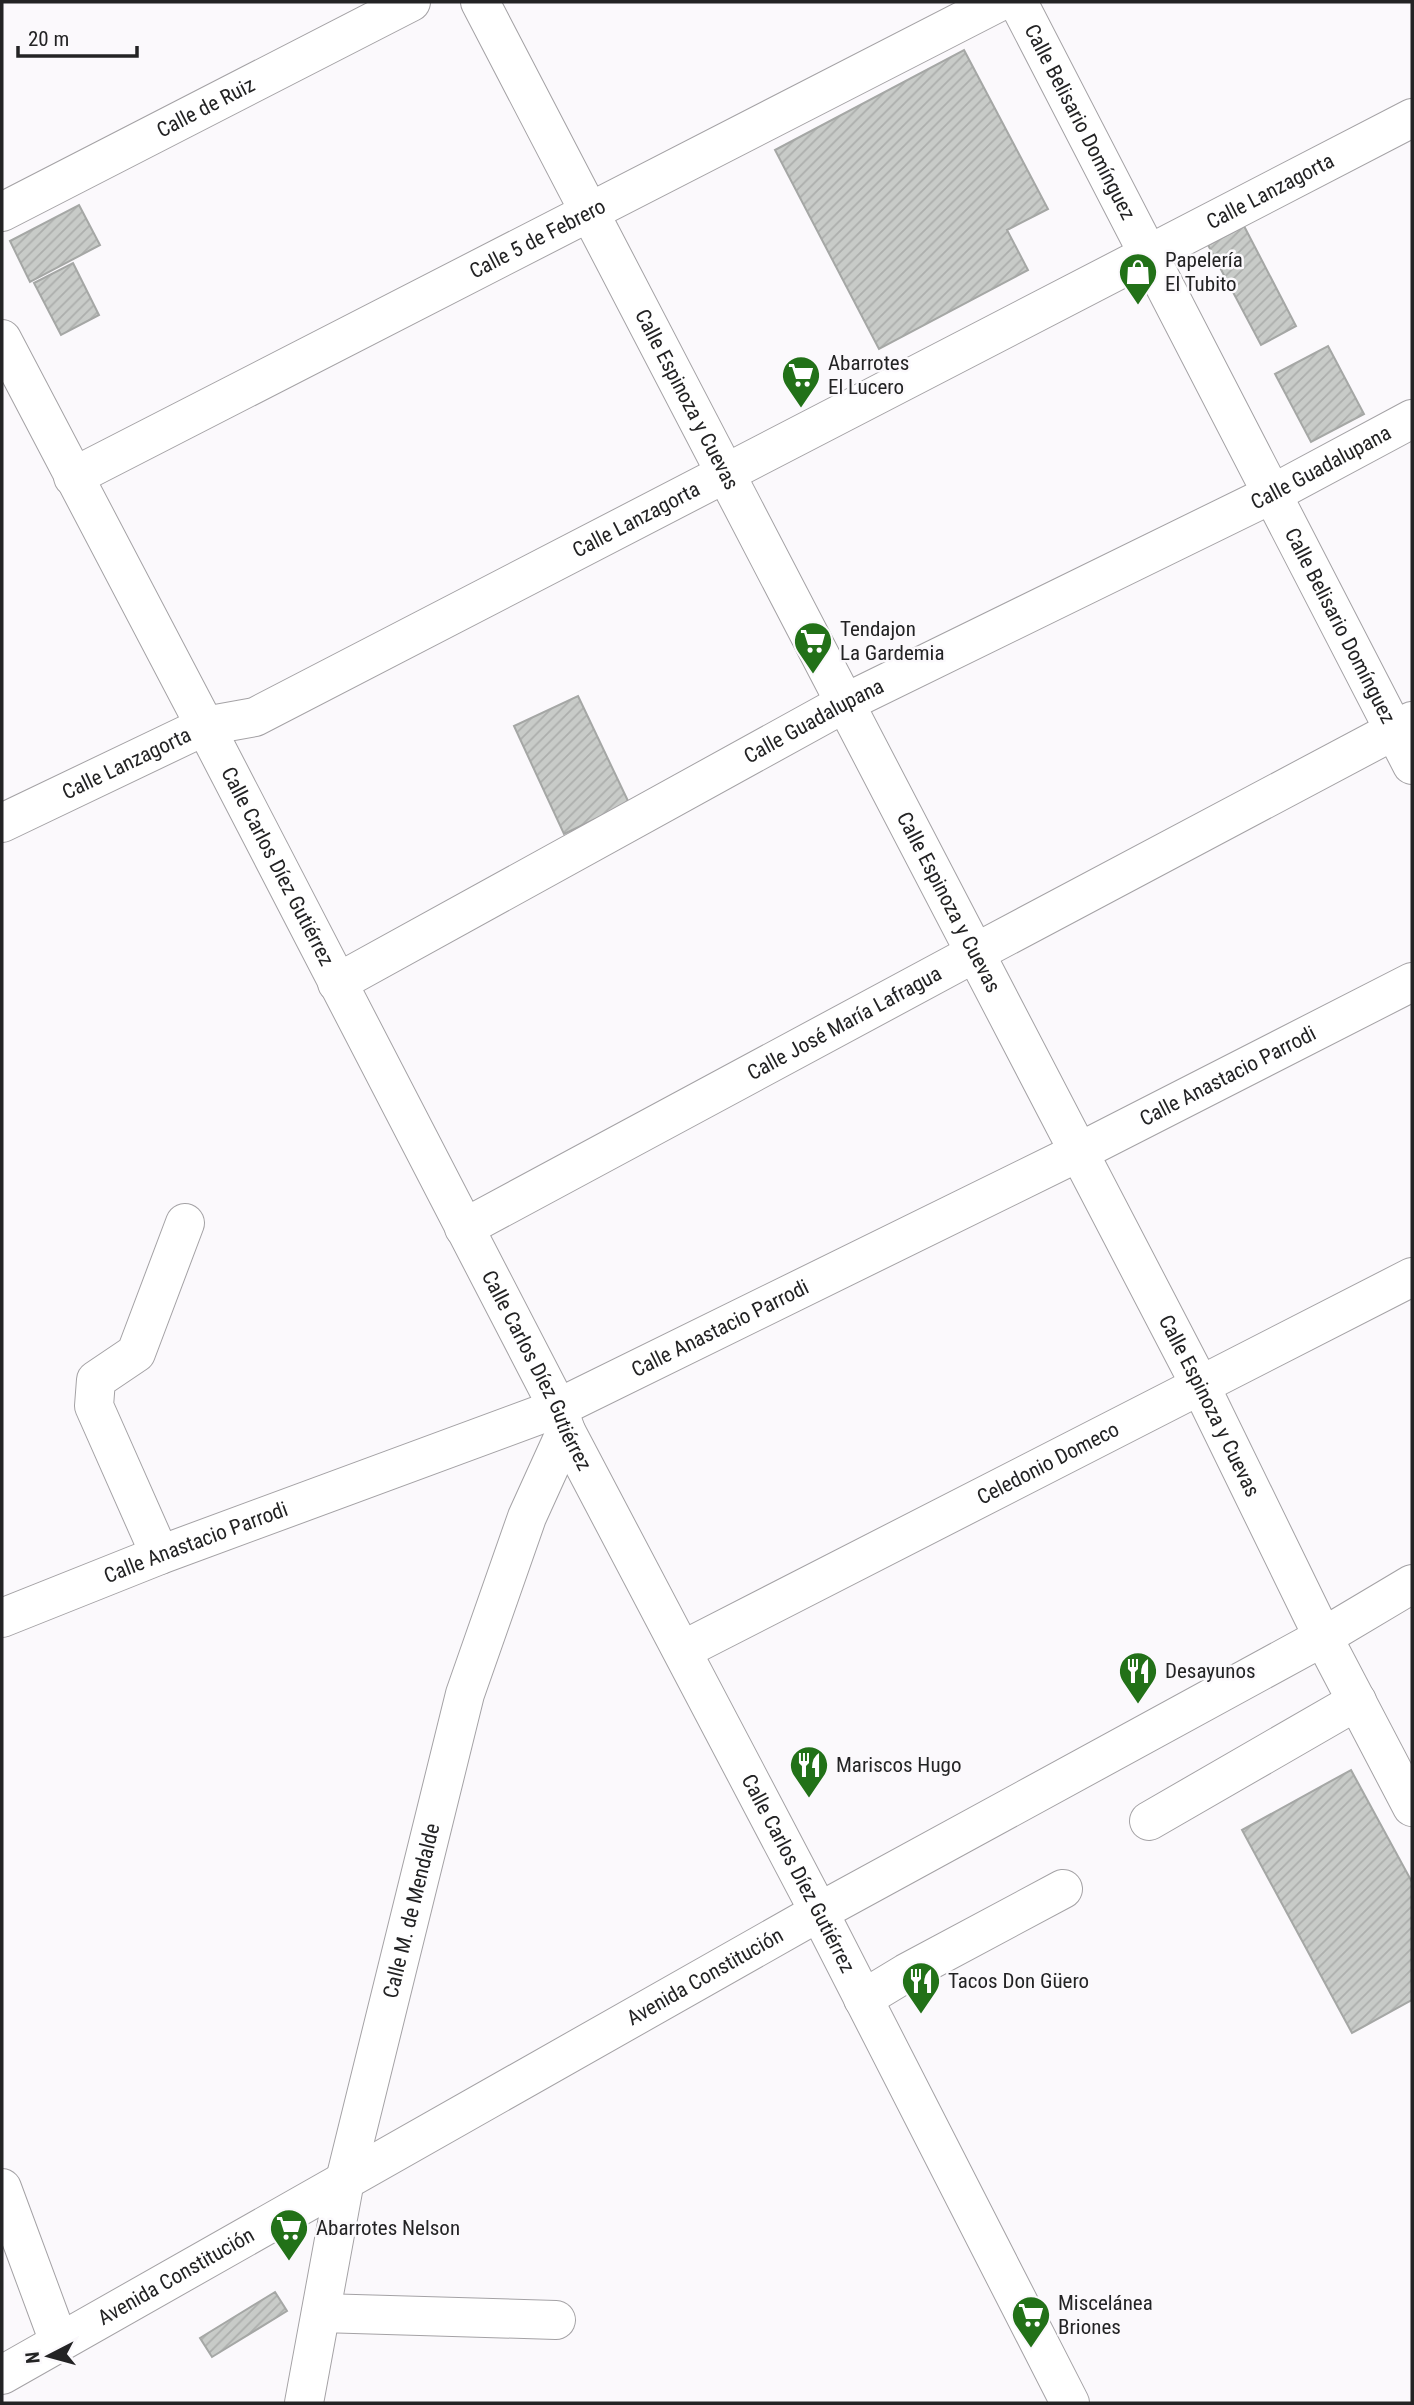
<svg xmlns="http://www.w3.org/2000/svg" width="1414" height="2405" font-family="'Roboto Condensed',sans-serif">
	<defs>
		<pattern id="building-hatch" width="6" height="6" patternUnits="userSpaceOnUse" patternTransform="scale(1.75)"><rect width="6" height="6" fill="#c8cbc8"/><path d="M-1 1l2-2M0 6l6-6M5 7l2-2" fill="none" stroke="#acaeac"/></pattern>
	</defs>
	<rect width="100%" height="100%" fill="#fbf9fc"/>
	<path fill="url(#building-hatch)" stroke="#a5a7a5" stroke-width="2" d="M964,50L1048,209L1007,230L1028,270L879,349L775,150Z
		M79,205L100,245L30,282L10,241Z
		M1244,226L1296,326L1261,345L1208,245Z
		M73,263L99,315L61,335L34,283Z
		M1328,346L1364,414L1311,442L1275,374Z
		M578,696L629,803L564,834L514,726Z
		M1351,1770L1412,1882V2000L1352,2033L1242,1830Z
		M275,2292L287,2311L212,2357L200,2338Z"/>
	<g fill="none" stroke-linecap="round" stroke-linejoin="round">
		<g stroke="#a4a2a5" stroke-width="40">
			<g id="minor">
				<path id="s1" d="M480,2L1200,1385L1323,1637L1412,1807"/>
				<path id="s2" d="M1018,2L1412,765"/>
				<path id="s3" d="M2,212L411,2"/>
				<path id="s4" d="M2,339L205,726L558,1408L566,1431L819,1912L1070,2403"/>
				<path id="s5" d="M73,477L999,2"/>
				<path id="s6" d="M2,823L205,726L255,717L1412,118"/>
				<path id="s7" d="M337,983L845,703L1272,494L1412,419"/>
				<path id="s8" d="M464,1228L975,953L1412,721"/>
				<path d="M160,1555L94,1406L96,1380L136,1353L185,1223"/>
				<path id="s9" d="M2,1618L160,1555L558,1408L1079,1152L1412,982"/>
				<path id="s10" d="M683,1650L1412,1277"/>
				<path d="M1149,1821L1357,1701"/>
				<path d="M863,1999L906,1973L1063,1889"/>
				<path d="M2,2188L59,2342"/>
				<path d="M321,2313L556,2320"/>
				<path id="s11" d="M304,2403L345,2180L465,1694L527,1517L566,1431"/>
			</g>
		</g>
		<g stroke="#a4a2a5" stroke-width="40">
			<g id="major">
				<path id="s12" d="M2,2375L819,1912L1323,1637L1412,1584"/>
			</g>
		</g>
		<use href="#minor" stroke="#fff" stroke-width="38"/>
		<use href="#major" stroke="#fff" stroke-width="38"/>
	</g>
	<defs>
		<g id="shop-pin" transform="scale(2.0125)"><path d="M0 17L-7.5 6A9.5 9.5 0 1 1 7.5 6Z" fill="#227118" stroke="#fbf9fc"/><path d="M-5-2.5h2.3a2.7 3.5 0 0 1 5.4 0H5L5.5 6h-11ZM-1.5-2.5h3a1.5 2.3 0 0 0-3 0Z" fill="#fff"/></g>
		<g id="supermarket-pin" transform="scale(2.0125)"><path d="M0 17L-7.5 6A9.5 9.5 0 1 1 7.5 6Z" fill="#227118" stroke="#fbf9fc"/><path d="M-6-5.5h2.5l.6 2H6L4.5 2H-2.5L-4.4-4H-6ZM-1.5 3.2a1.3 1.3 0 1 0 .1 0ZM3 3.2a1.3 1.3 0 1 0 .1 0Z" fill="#fff"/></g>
		<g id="restaurant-pin" transform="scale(2.0125)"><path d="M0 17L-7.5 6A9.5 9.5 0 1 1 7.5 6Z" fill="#227118" stroke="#fbf9fc"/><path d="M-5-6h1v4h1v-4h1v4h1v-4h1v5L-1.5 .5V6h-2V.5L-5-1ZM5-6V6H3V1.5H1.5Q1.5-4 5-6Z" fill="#fff"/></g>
	</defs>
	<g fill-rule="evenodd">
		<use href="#shop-pin" x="1138" y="272"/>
		<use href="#supermarket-pin" x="801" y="375"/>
		<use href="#supermarket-pin" x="813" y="641"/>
		<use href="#restaurant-pin" x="1138" y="1671"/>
		<use href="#restaurant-pin" x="809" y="1765"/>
		<use href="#restaurant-pin" x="921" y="1981"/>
		<use href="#supermarket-pin" x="289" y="2228"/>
		<use href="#supermarket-pin" x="1031" y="2315"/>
	</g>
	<g text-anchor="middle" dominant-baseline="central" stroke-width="5" stroke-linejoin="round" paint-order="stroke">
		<g font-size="21" fill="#232324" stroke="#fbf9fc">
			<text stroke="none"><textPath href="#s3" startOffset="229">Calle de Ruiz</textPath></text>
			<text stroke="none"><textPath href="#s2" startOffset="135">Calle Belisario Domínguez</textPath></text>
			<text stroke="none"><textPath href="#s6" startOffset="1419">Calle Lanzagorta</textPath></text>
			<text stroke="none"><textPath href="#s5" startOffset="522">Calle 5 de Febrero</textPath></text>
			<text stroke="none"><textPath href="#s1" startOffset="448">Calle Espinoza y Cuevas</textPath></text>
			<text stroke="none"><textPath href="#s7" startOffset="1111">Calle Guadalupana</textPath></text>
			<text stroke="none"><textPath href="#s6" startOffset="705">Calle Lanzagorta</textPath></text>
			<text stroke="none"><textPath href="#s2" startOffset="702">Calle Belisario Domínguez</textPath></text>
			<text stroke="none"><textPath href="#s7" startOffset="544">Calle Guadalupana</textPath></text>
			<text stroke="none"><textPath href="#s6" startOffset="138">Calle Lanzagorta</textPath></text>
			<text stroke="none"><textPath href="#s4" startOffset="595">Calle Carlos Díez Gutiérrez</textPath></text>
			<text stroke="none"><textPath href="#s1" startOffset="1015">Calle Espinoza y Cuevas</textPath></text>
			<text stroke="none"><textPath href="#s8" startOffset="432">Calle José María Lafragua</textPath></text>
			<text stroke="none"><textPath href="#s9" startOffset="1342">Calle Anastacio Parrodi</textPath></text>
			<text stroke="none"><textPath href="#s9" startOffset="775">Calle Anastacio Parrodi</textPath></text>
			<text stroke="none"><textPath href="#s4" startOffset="1162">Calle Carlos Díez Gutiérrez</textPath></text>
			<text stroke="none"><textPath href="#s1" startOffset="1582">Calle Espinoza y Cuevas</textPath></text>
			<text stroke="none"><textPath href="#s10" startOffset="410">Celedonio Domeco</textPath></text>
			<text stroke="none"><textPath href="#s9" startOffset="208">Calle Anastacio Parrodi</textPath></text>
			<text stroke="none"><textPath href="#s4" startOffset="1729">Calle Carlos Díez Gutiérrez</textPath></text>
			<text stroke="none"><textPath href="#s11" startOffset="504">Calle M. de Mendalde</textPath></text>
			<text stroke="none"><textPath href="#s12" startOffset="808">Avenida Constitución</textPath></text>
			<text stroke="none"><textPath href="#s12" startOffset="200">Avenida Constitución</textPath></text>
		</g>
		<g font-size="21" fill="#232324" stroke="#fbf9fc" text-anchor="start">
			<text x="1165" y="260">Papelería<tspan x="1165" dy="24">El Tubito</tspan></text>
			<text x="828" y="363">Abarrotes<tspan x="828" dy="24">El Lucero</tspan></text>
			<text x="840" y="629">Tendajon<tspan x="840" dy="24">La Gardemia</tspan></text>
			<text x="1165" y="1671">Desayunos</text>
			<text x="836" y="1765">Mariscos Hugo</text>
			<text x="948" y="1981">Tacos Don Güero</text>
			<text x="316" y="2228">Abarrotes Nelson</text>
			<text x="1058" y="2303">Miscelánea<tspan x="1058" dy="24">Briones</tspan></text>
		</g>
	</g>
	<rect width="1414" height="2405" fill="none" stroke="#232324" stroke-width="7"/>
	<g transform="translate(49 2356) rotate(264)" stroke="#fbf9fc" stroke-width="5" paint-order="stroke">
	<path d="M0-5L12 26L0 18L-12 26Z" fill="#232324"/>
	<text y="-10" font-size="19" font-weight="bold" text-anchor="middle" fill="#232324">N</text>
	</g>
	<path d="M18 46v10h119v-10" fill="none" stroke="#232324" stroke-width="3.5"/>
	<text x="28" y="46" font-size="21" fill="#232324" stroke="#fbf9fc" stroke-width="5" paint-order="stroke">20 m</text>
</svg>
